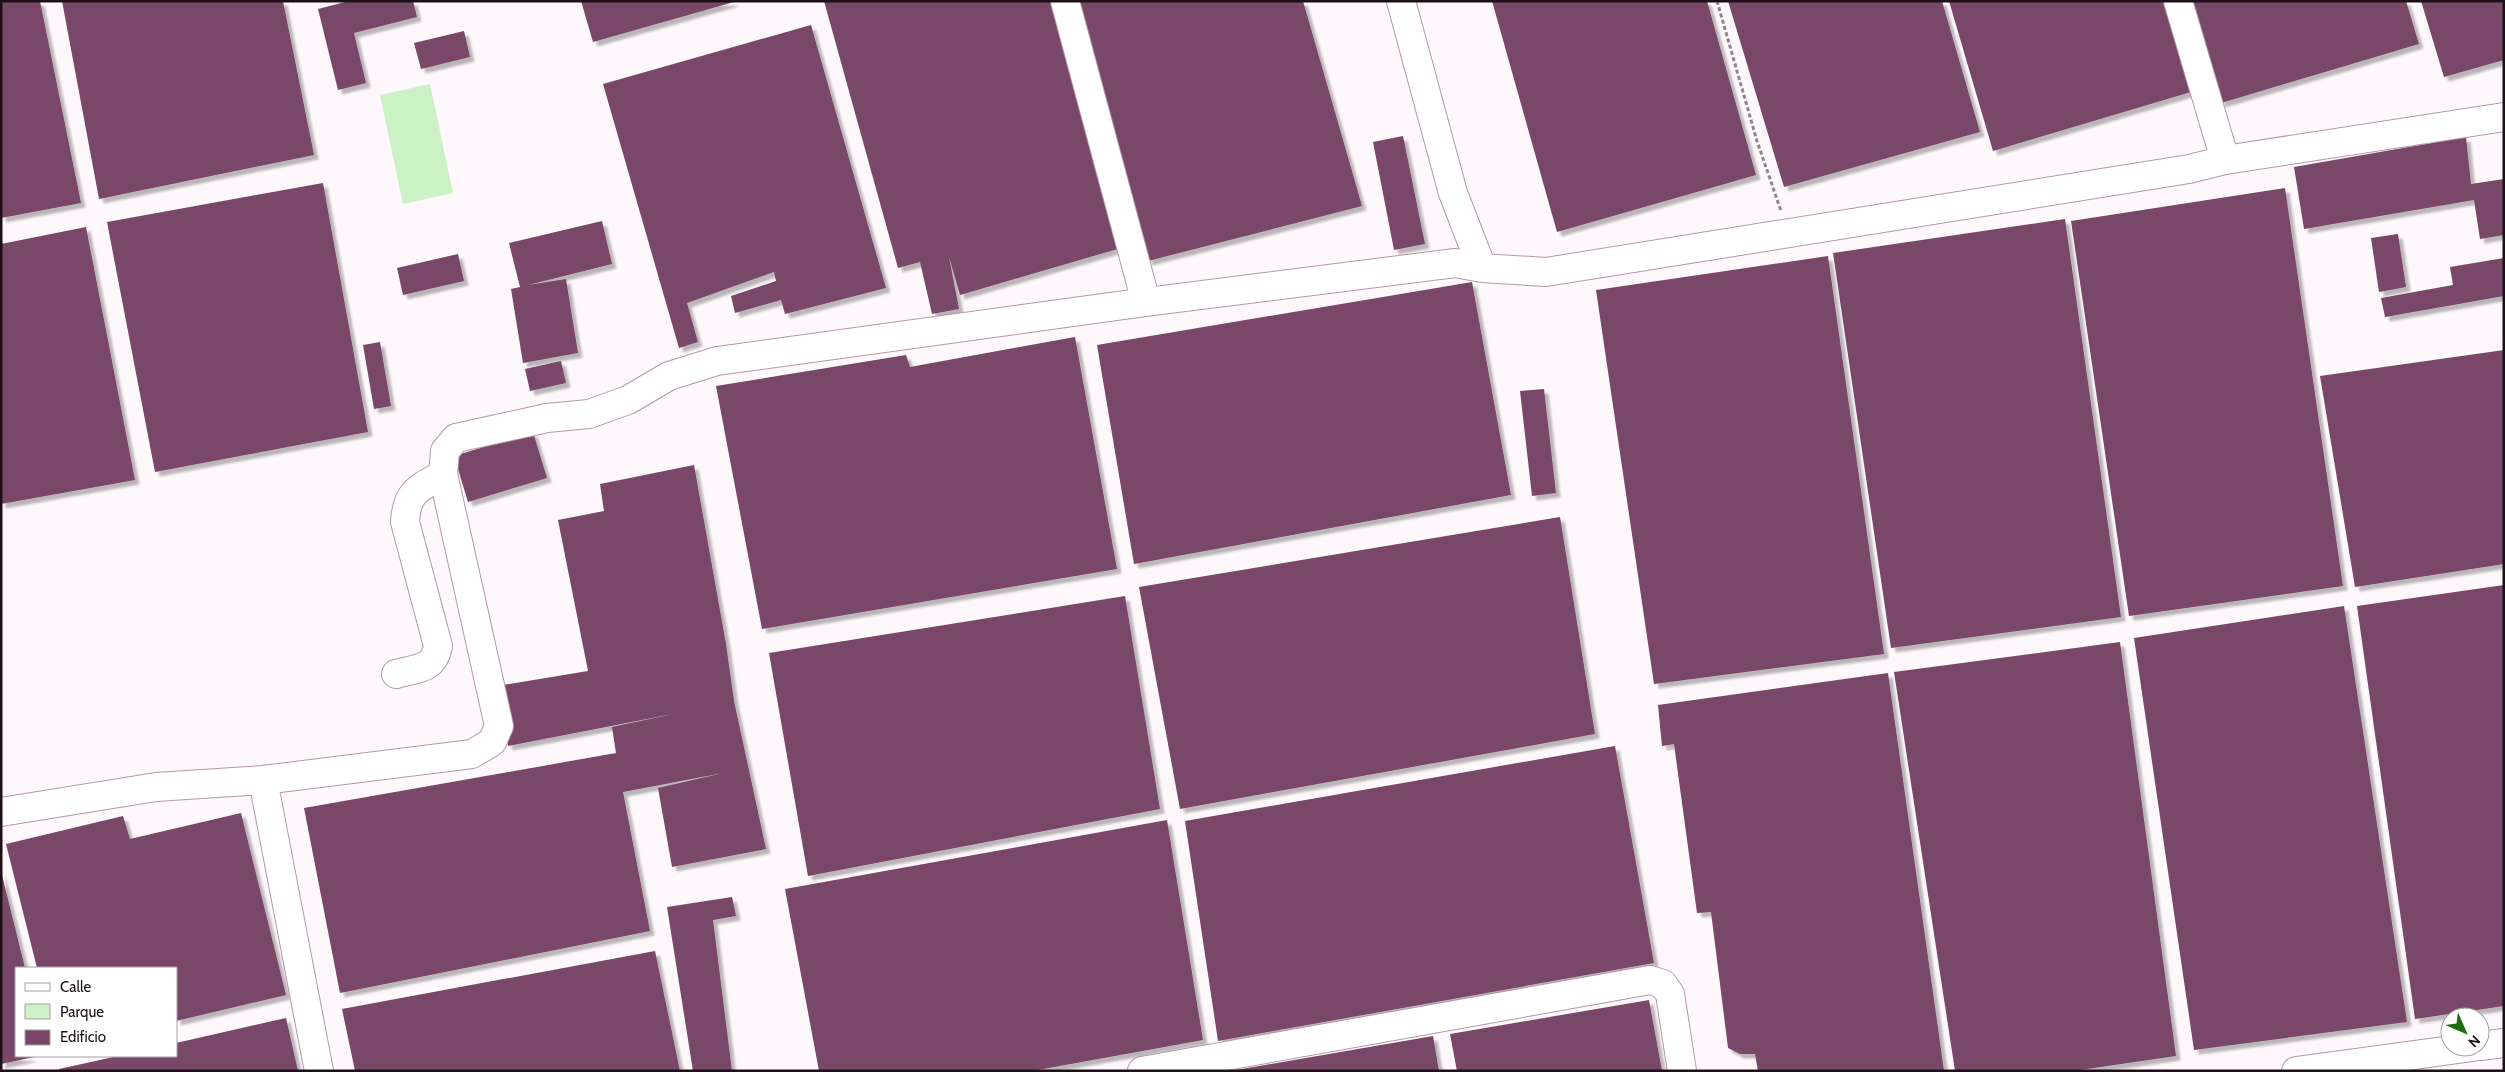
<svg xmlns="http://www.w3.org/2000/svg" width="2505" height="1072" font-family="Cabin,sans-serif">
	<defs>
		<filter id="shadow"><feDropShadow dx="4.5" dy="4.5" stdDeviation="1" flood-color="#0004"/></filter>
	</defs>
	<rect width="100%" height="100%" fill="#fef7fb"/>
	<path fill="#ccf1c5" d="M430,84L453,193L403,204L380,95Z"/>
	<path fill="#794667" filter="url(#shadow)" d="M1,1H40L81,203L1,218Z
		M62,1H283L314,155L99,199Z
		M349,1H413L417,17L354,33L366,83L338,90L318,9Z
		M581,1H734V2L593,42Z
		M824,1H1054L1121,248L960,295L949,257L959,309L932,314L920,262L898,268Z
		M1075,1H1303L1362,206L1148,261Z
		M1492,1H1707L1756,175L1557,232Z
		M1728,1H1942L1980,132L1784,187Z
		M1949,1H2165L2191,92L1993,151Z
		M2191,1H2406L2419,44L2221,103Z
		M2421,1H2504V60L2444,77Z
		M811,25L886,288L785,314L781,300L735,313L731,296L776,281L774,272L687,303L698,342L679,348L603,84Z
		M464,31L470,57L421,69L414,43Z
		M1403,136L1425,244L1394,250L1373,142Z
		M2466,137L2471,184L2504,179V235L2480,239L2474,200L2304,229L2294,167Z
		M323,183L368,432L155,472L107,222Z
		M2285,188L2343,586L2129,616L2071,221Z
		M2065,219L2121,617L1891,648L1833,253Z
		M602,221L612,264L528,285L566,279L578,353L523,363L511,289L520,287L509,243Z
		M86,227L135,480L1,504V244Z
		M2398,234L2406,287L2379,292L2371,238Z
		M458,254L464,281L403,295L397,268Z
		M1828,256L1884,654L1654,684L1596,290Z
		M2504,258V296L2385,317L2381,298L2453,285L2450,267Z
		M1472,282L1511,495L1134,564L1097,345Z
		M1075,337L1117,569L762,629L716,386L906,355L910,367Z
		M380,342L391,406L374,409L363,345Z
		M2504,350V564L2355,587L2320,376Z
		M561,361L566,383L530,391L525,369Z
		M1544,389L1556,493L1532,496L1520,391Z
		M533,432L547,478L468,502L454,456Z
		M694,465L726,644L734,701L766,849L672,867L658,788L723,773L623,792L650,931L340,993L304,808L616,753L612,727L678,713L508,746L497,686L588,671L558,520L604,511L600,484Z
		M1560,517L1595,734L1180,809L1139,587Z
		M2504,585V1006L2415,1019L2357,606Z
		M1125,596L1160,809L808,876L769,653Z
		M2344,606L2407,1022L2194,1050L2134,638Z
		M2120,642L2176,1056L2073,1071H1955L1894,672Z
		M1888,673L1944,1071H1758L1755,1054H1740L1728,1048L1711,912L1697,913L1674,744L1662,746L1658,705Z
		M1615,746L1654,963L1218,1041L1185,821Z
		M241,813L286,995L176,1021V968H37L6,844L123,816L130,839Z
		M1167,820L1203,1040L1032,1071H819L785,889Z
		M1,871L25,968H16V1056L34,1057L1,1064Z
		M732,897L736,916L713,920L732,1071H693L667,907Z
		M655,951L680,1071H355L342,1009Z
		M1649,1000L1662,1071H1457L1450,1034Z
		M286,1018L298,1071H60L59,1069L118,1056H176V1043Z
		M1433,1036L1439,1071H1236V1070Z"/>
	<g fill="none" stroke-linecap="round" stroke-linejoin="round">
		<g stroke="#b696aa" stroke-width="30">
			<path id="minor" d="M1065,1L1146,302
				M1401,1L1453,193L1482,268
				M2178,1L2225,160
				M396,674C417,668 434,670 438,646L405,522C407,491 418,489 443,474
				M263,780L319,1071
				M1,812L156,787L263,780L472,754L492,742L499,726L443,474L445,451L456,438L547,418L589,414L628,400L669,376L717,361L1146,302L1455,263L1482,268L1546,272L2189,169L2225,160L2504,117
				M2480,1046L2504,1043
				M1142,1071L1650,980L1663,984L1670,994L1682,1071
				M2296,1071L2473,1047"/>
		</g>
		<path stroke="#8f868c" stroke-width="3" stroke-dasharray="4 2.5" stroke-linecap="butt" d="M1717,1L1757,141L1781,211"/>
		<use href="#minor" stroke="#fff" stroke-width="28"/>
	</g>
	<rect width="2505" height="1072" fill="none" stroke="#1d1119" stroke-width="5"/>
	<rect x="15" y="967" width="162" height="90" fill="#ffffff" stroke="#a5a0a3"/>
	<rect x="25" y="983" width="25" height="8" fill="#ffffff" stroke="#a5a0a3"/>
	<text x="60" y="992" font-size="15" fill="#1d1119">Calle</text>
	<rect x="25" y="1004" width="25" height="15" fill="#ccf1c5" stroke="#a5a0a3"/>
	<text x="60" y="1017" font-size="15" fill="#1d1119">Parque</text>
	<rect x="25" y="1030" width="25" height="15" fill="#794667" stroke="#a5a0a3"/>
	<text x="60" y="1042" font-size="15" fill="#1d1119">Edificio</text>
	<g transform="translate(2465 1032) rotate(135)"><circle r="24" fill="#ffffff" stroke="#a5a0a3"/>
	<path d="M0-4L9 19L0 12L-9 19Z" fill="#1c6b0e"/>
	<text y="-8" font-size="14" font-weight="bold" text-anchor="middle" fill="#1d1119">N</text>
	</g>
</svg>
